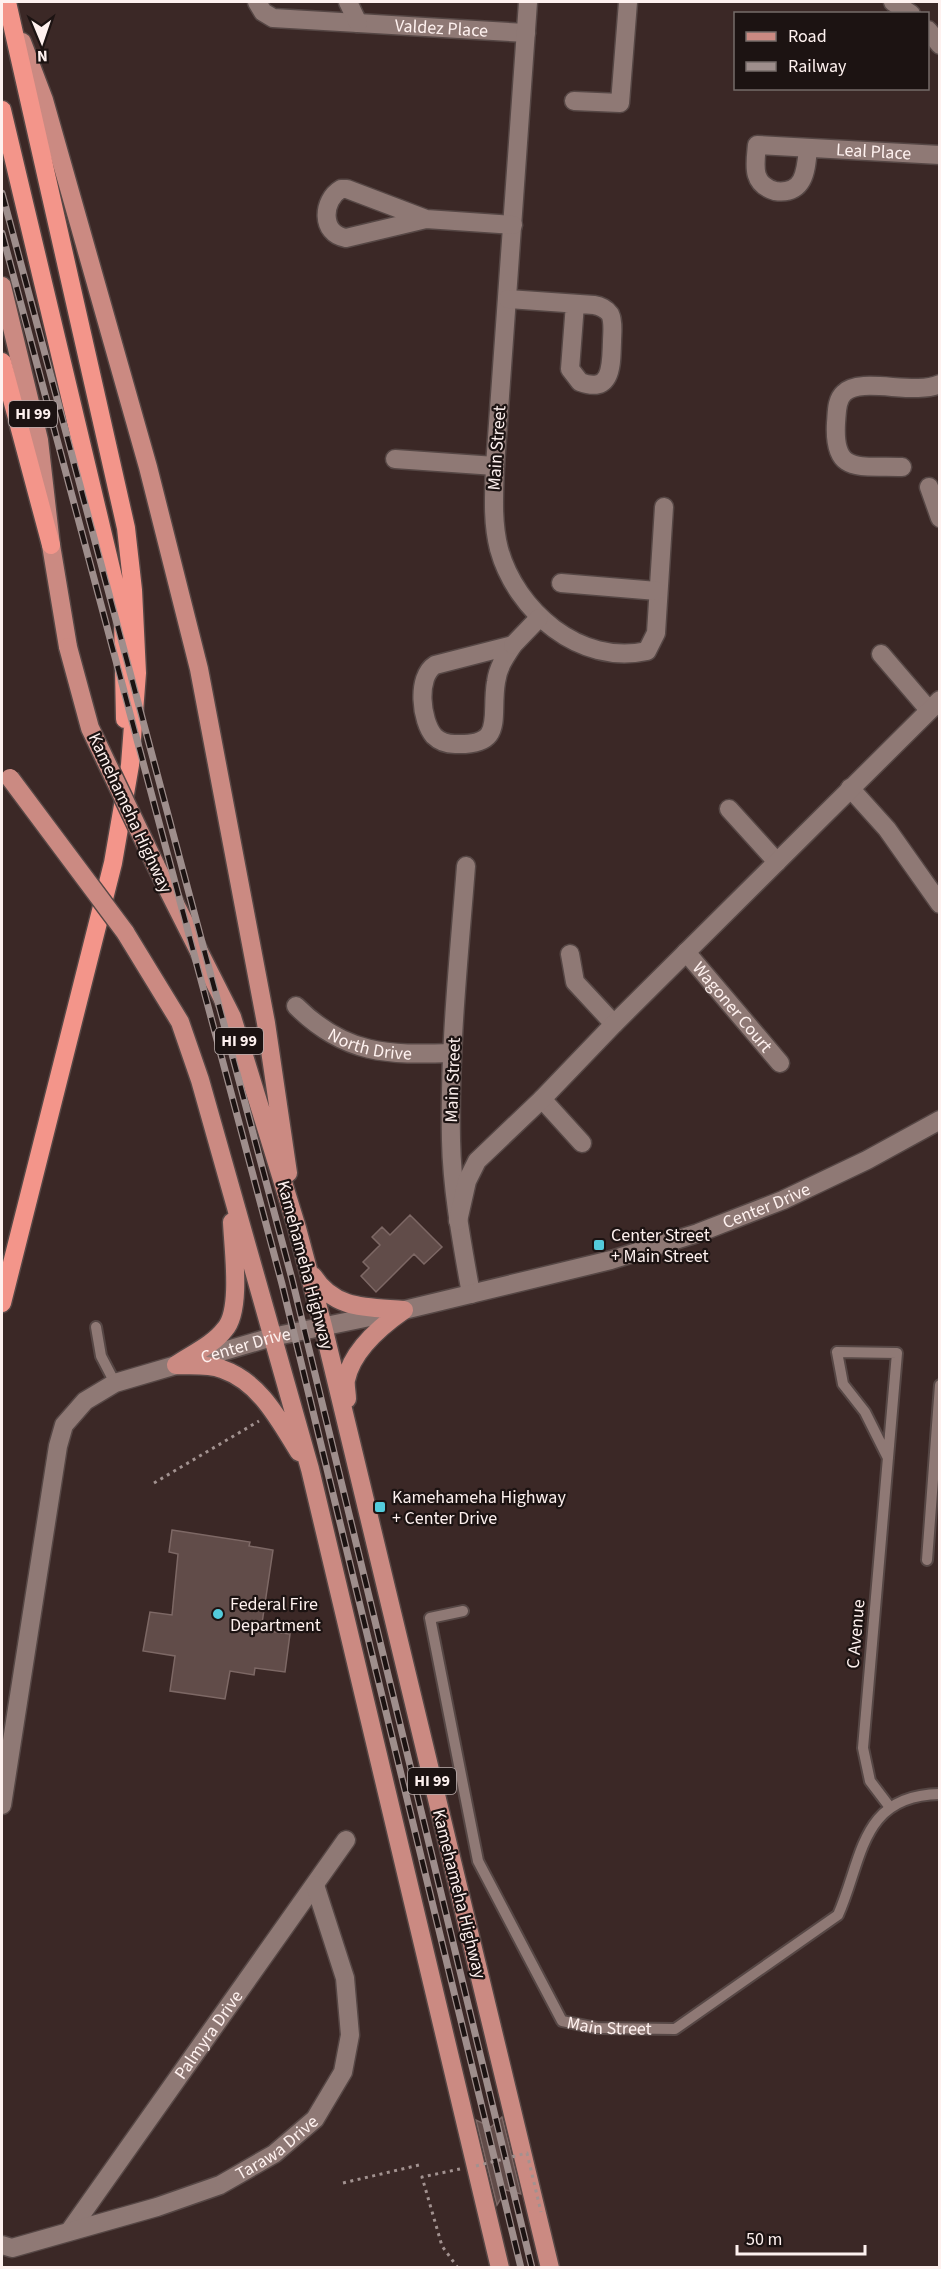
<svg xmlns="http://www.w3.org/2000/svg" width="941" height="2269" font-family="'Source Sans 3',sans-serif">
	<rect width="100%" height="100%" fill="#3b2826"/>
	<path fill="#614c49" stroke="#7d6865" stroke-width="1.5" d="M410,1215L442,1247L424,1264L414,1254L376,1292L361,1276L369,1268L363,1262L380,1245L372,1237L382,1227L390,1235Z
		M172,1530L250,1542L249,1546L273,1550L261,1630L290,1634L285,1672L255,1668L254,1675L230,1671L225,1699L170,1691L175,1656L143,1651L150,1612L172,1615L178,1554L169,1552Z
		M502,2117L521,2194L506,2190L497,2205L476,2120L491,2127Z"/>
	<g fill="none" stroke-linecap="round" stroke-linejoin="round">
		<g stroke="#564745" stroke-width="14">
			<g id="lane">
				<path d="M96,1327L101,1356L115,1383"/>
				<path d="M888,1458L865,1412L843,1384L837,1352L897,1353L863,1748L870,1781L889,1806"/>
				<path d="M927,1560L940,1385"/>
				<path id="s1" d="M463,1611L430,1618L478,1861L562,2021L597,2028L675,2029L838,1915C863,1859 860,1795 940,1794"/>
			</g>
		</g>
		<g stroke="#564745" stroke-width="21">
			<g id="street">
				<path id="s2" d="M257,2L263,12L273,18L526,33"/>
				<path d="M348,2L358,23"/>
				<path d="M528,2L495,466C494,494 492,522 499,549C516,611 580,666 647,651L656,633L664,507"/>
				<path d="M893,2L911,14"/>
				<path d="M928,30L940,45"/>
				<path d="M574,101L620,103L628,2"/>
				<path id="s3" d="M808,148C806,170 805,195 775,191C751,184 755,165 757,145L940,155"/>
				<path d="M426,219L347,189H341C322,200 320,234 346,238L426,219L513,225"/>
				<path d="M508,299L594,305C601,306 606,309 610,314C614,322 612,333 612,342C611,364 613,394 580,382L570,369L575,304"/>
				<path d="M395,459L495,466"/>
				<path d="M902,467C860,465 833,476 836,423C837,413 836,400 844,393C861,376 914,396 940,384"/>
				<path d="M929,487L940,518"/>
				<path d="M561,583L657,591"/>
				<path d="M513,645C505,657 498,667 496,682C490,718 506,746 455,744C447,744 440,742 434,736C421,721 416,677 435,665Z"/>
				<path d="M513,645L539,618"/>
				<path d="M881,654L929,710"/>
				<path d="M850,788L887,829L940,904"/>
				<path d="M729,809L777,862"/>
				<path d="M466,866C459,957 449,1048 451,1140C452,1191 462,1243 471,1294"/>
				<path id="s4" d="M686,952L780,1063"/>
				<path d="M570,954L575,982L614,1024"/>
				<path id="s5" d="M296,1006C345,1055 388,1055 452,1053"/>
				<path d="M542,1099L582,1143"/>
				<path d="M458,1221L467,1181L477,1161L542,1099L614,1024L940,700"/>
				<path id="s6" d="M2,1805L58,1446L64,1425L85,1401L115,1383L272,1337L404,1310L611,1260L698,1233L783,1200L867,1160L940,1120"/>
				<path id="s7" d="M71,2229L346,1840"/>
				<path id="s8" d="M2,2245L12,2248L157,2207L220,2185L274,2154L315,2119L343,2072L350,2035L345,1978L315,1885"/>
			</g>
		</g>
		<g stroke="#564745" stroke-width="21">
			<path id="primary" d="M22,42L44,100L148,467L199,669L266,1023L288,1173
				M2,286L39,440L51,545L68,647
				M155,864L232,1017L297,1228L323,1326L550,2268
				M125,932L180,1022L200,1080L310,1469L500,2268
				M313,1276C335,1310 367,1307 404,1310
				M176,1365C192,1354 213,1345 225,1329C242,1310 233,1248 232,1222
				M176,1365C190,1366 209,1364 222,1369C260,1382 279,1420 299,1452
				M347,1399C347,1393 345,1385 346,1380C352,1350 381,1326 404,1310"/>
		</g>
		<g stroke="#564745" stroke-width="21">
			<path id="highway" d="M2,110L123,619L125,719
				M2,362L51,545
				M2,1303L113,863L130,765L137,673L133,590L126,528L7,2"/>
		</g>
		<path stroke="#a29290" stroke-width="3" stroke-dasharray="3 4.5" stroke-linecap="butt" d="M154,1483L259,1421
			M343,2183L419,2165
			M458,2268L442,2246L422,2177L460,2169"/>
		<use href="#lane" stroke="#8f7975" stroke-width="10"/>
		<use href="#street" stroke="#8f7975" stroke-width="18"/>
		<use href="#primary" stroke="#cb8a82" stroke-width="18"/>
		<use href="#highway" stroke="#f3958a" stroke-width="18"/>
		<g stroke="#9e8e8c" stroke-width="7">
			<path id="rail" d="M2,193L292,1279L532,2268
				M2,233L282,1284L521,2268"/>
		</g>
		<use href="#rail" stroke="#1c1312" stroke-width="4.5" stroke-dasharray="14" stroke-linecap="butt"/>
		<g stroke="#564745" stroke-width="21" stroke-linecap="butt">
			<path id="primary-bridge" d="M68,647L90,728L155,864
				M10,778L125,932"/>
		</g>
		<path stroke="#a29290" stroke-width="3" stroke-dasharray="3 4.5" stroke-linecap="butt" d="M476,2166L527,2153L541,2212"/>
		<use href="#primary-bridge" stroke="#cb8a82" stroke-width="18"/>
	</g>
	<g fill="#53cbdb" stroke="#1c1312" stroke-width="2">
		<rect x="593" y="1239" width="12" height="12" rx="3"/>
		<rect x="374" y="1501" width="12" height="12" rx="3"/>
		<circle cx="218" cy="1614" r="6"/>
	</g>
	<g text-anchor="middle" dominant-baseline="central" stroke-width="4.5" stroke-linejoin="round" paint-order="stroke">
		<g fill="#1c1312" stroke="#baaead" stroke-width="1.5">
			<rect x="9" y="401" width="48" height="26" rx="4.5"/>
			<rect x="215" y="1028" width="48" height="26" rx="4.5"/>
			<rect x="408" y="1768" width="48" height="26" rx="4.5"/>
		</g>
		<g font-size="16" font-weight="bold" fill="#fef1ef">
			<text x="33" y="414">HI 99</text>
			<text x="239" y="1041">HI 99</text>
			<text x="432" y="1781">HI 99</text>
		</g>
		<g font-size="18" fill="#fef1ef" stroke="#1c1312">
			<text stroke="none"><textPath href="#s2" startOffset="192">Valdez Place</textPath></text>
			<text stroke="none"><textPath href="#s3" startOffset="236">Leal Place</textPath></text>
			<text transform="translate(497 448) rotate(-86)">Main Street</text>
			<text transform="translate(130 813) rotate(65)">Kamehameha Highway</text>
			<text stroke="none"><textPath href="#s4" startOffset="72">Wagoner Court</textPath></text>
			<text stroke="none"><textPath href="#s5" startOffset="86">North Drive</textPath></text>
			<text transform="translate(453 1080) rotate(-88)">Main Street</text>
			<text stroke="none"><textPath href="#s6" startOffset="1128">Center Drive</textPath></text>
			<text transform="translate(305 1265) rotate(75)">Kamehameha Highway</text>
			<text stroke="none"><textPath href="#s6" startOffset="588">Center Drive</textPath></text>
			<text transform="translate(856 1634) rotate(-85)">C Avenue</text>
			<text transform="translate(459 1894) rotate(76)">Kamehameha Highway</text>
			<text stroke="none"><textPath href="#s1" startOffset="510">Main Street</textPath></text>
			<text stroke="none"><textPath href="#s7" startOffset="238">Palmyra Drive</textPath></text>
			<text stroke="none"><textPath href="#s8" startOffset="296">Tarawa Drive</textPath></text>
		</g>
		<g font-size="18" fill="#fef1ef" stroke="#1c1312" text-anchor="start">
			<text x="611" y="1235">Center Street<tspan x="611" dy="21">+ Main Street</tspan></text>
			<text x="392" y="1497">Kamehameha Highway<tspan x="392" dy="21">+ Center Drive</tspan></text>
			<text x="230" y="1604">Federal Fire<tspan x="230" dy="21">Department</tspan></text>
		</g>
	</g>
	<rect width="941" height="2269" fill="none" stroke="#fef1ef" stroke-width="6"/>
	<rect x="734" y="12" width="195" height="78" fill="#1c1312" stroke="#766c6a" stroke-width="1.5"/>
	<rect x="746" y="32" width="30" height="9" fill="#cb8a82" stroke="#766c6a" stroke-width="1.5"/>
	<text x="788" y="42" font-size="18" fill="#fef1ef">Road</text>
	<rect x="746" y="62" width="30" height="9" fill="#9e8e8c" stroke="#766c6a" stroke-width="1.5"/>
	<text x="788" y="72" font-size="18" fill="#fef1ef">Railway</text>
	<g transform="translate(42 42) rotate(178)" stroke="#1c1312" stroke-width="4.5" paint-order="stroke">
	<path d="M0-4.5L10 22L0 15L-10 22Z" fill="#fef1ef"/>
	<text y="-9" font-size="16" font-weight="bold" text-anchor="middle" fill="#fef1ef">N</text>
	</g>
	<path d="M737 2245v9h128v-9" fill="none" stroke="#fef1ef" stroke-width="3"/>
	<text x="746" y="2245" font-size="18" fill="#fef1ef" stroke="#1c1312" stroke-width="4.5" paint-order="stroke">50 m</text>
</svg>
